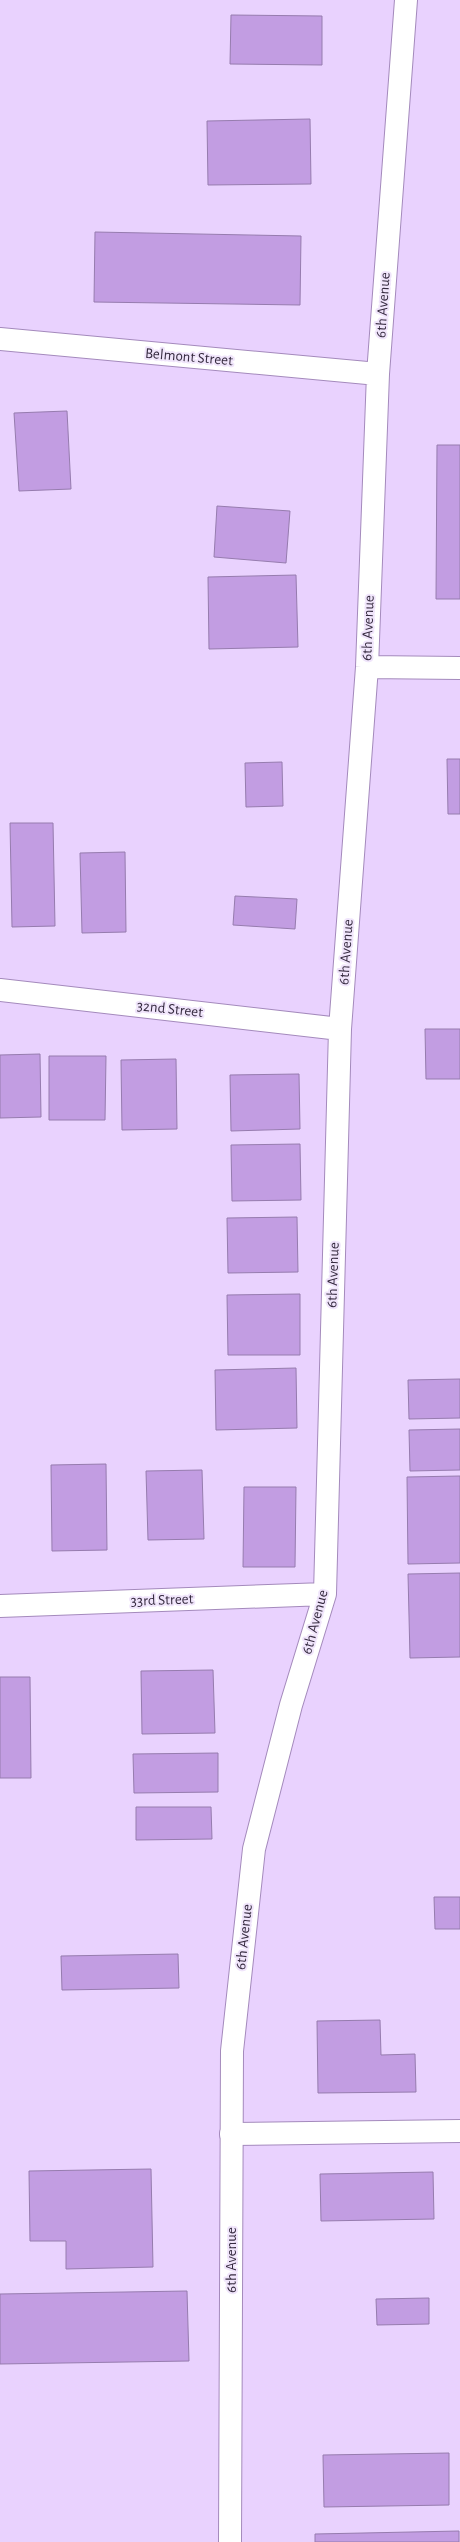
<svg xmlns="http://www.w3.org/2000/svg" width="460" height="2542" font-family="'Alegreya Sans',sans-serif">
	<rect width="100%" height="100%" fill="#e9d2fe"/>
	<path fill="#c29de2" stroke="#967cae" d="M231,15L322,16V65L230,64Z
		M310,119L311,184L208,185L207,121Z
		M95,232L301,236L300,305L94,302Z
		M67,411L71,489L19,491L14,413Z
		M437,445H460V599H436Z
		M217,506L290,511L286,563L214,557Z
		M296,575L298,647L209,649L208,577Z
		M447,759H460V814H448Z
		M282,762L283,806L246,807L245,763Z
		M10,823H53L55,926L12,927Z
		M125,852L126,932L82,933L80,853Z
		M235,896L297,899L295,929L233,925Z
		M425,1029H460V1079H426Z
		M40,1054L41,1117L0,1118V1055Z
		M49,1056H106L105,1120H49Z
		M176,1059L177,1129L122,1130L121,1060Z
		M299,1074L300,1129L231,1131L230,1075Z
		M300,1144L301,1200L232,1201L231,1145Z
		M297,1217L298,1272L228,1273L227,1218Z
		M300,1294V1355H228L227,1295Z
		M296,1368L297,1428L216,1430L215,1370Z
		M460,1379V1418L409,1419L408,1380Z
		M460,1429V1470L410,1471L409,1430Z
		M106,1464L107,1550L52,1551L51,1465Z
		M202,1470L204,1539L148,1540L146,1471Z
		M460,1476V1563L408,1564L407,1477Z
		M244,1487H296L295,1567H243Z
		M460,1573V1657L410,1658L408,1574Z
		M213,1670L215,1733L142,1734L141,1671Z
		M0,1677H30L31,1778H0Z
		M218,1753V1792L134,1793L133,1754Z
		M136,1807H211L212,1839L136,1840Z
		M434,1897H460V1929H435Z
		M178,1954L179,1988L62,1990L61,1956Z
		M380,2020L381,2055L415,2054L416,2092L318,2093L317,2021Z
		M151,2169L153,2267L66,2269V2241H30L29,2171Z
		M433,2172L434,2219L321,2221L320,2174Z
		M187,2291L189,2361L0,2364V2294Z
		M429,2298V2324L377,2325L376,2299Z
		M449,2453V2505L324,2507L323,2455Z
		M459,2531V2542H315V2534Z"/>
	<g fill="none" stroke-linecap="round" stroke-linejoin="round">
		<g stroke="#a48abc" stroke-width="24">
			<path id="service" d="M231,2134L460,2131"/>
		</g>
		<g stroke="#a48abc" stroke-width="24">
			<path id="minor" d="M0,339L378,374
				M367,667L460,668
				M0,990L340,1029
				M0,1606L325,1594
				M230,2542L232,2051L254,1849L291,1705L325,1594L340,1029L367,667L378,374L406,0"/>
		</g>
		<use href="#service" stroke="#fff" stroke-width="22"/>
		<use href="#minor" stroke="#fff" stroke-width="22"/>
	</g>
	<g text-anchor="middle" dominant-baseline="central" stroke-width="4" stroke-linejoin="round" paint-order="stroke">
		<g font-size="15" fill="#362b40" stroke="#f0e5fb">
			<text transform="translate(383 305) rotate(-86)">6th Avenue</text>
			<text transform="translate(189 357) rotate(5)">Belmont Street</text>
			<text transform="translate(368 628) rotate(-88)">6th Avenue</text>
			<text transform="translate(346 952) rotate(-86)">6th Avenue</text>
			<text transform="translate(170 1009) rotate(6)">32nd Street</text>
			<text transform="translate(333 1275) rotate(-88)">6th Avenue</text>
			<text transform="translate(162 1600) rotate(-2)">33rd Street</text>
			<text transform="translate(315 1622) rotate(-75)">6th Avenue</text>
			<text transform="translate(244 1937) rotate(-84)">6th Avenue</text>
			<text transform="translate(231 2260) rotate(-90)">6th Avenue</text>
		</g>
	</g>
</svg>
